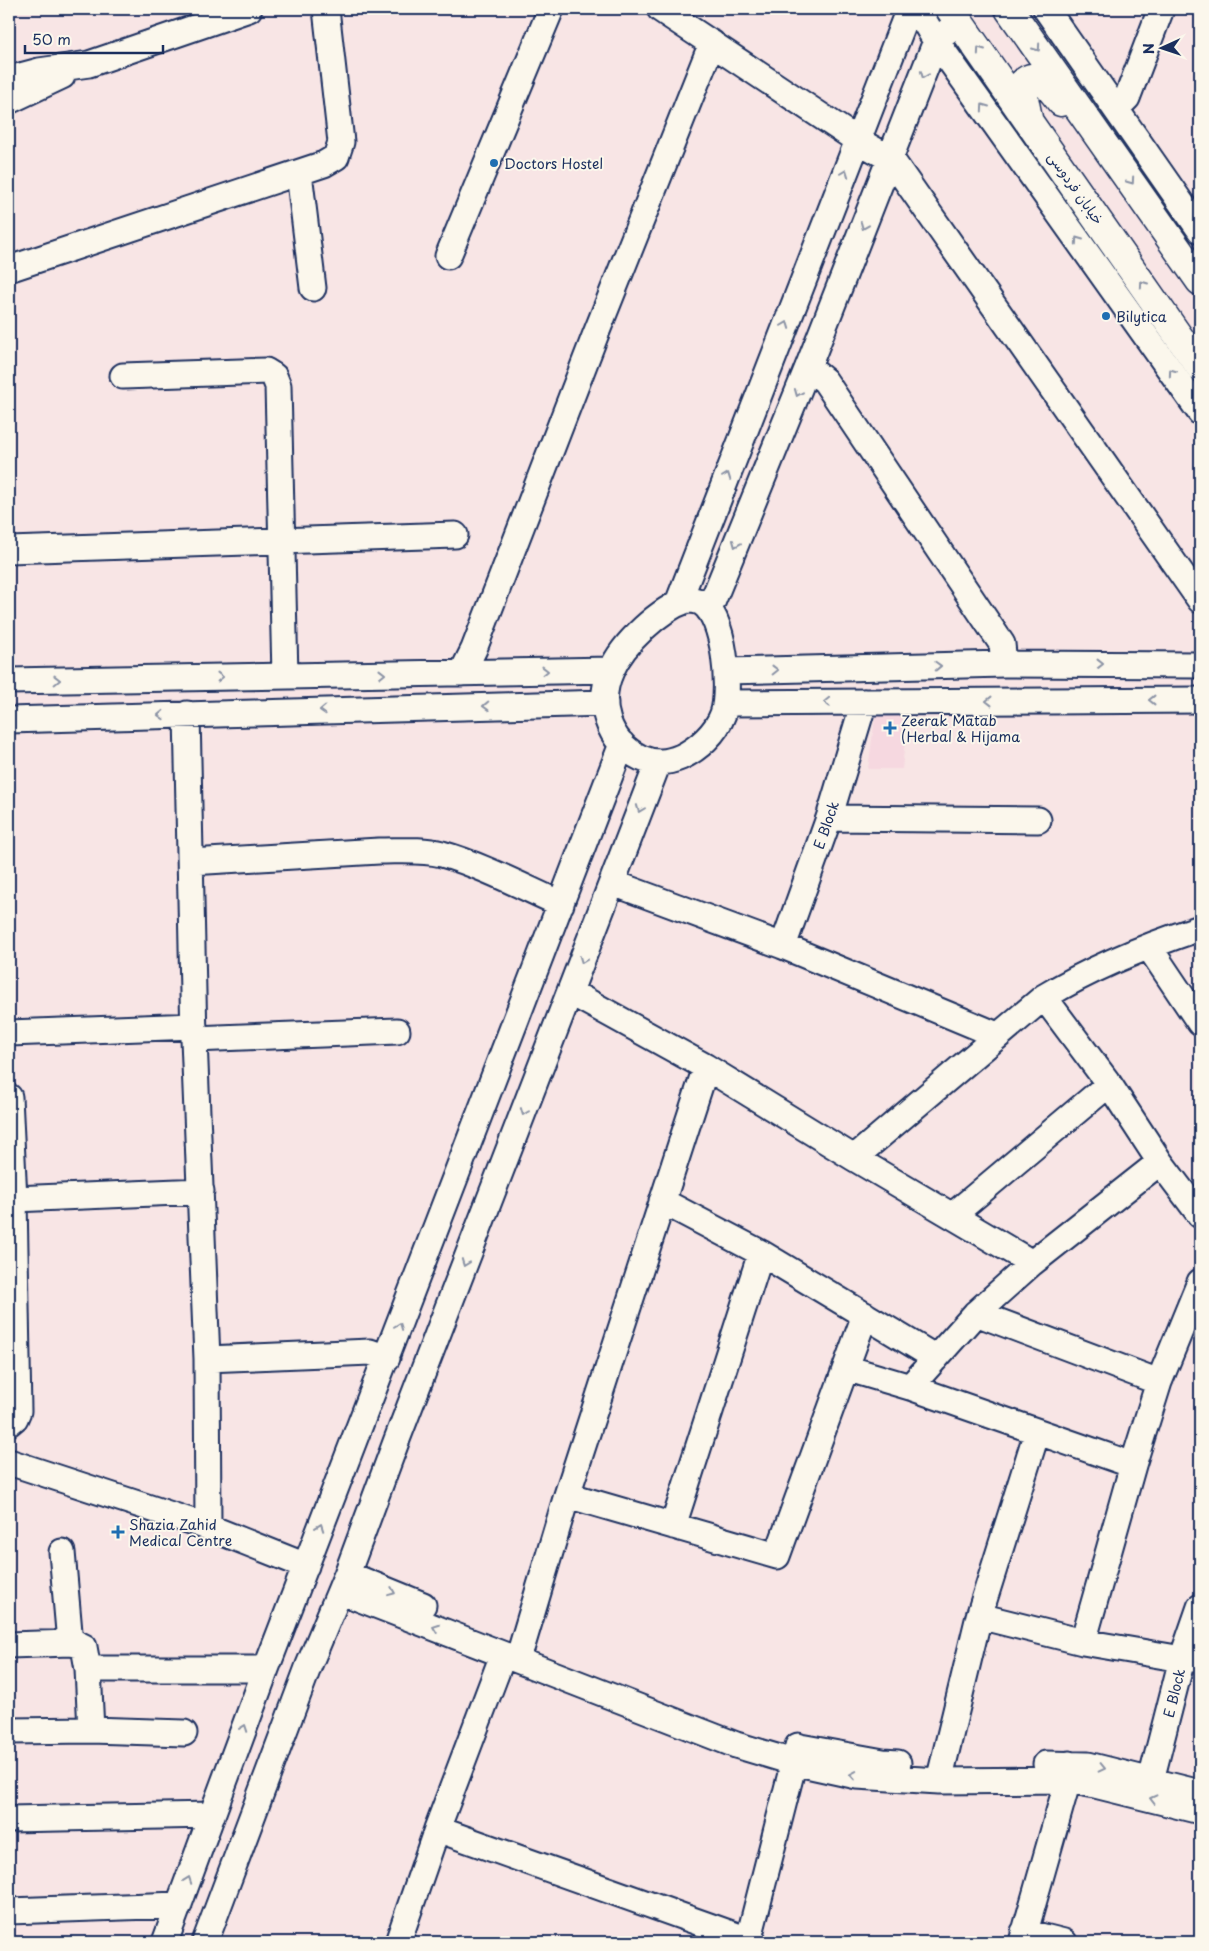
<svg xmlns="http://www.w3.org/2000/svg" width="1209" height="1951" font-family="'Playpen Sans','Playpen Sans Arabic',sans-serif">
	<rect width="100%" height="100%" fill="#f8e5e5"/>
	<filter id="ink" filterUnits="userSpaceOnUse"><feTurbulence type="fractalNoise" baseFrequency=".02" numOctaves="2"/><feDisplacementMap in="SourceGraphic" scale="10" xChannelSelector="R" yChannelSelector="G"/><feConvolveMatrix kernelMatrix="1 2 1 2 8 2 1 2 1" color-interpolation-filters="sRGB"/></filter>
	<g filter="url(#ink)">
		<path fill="#f6d8e0" d="M876,711L908,712L902,769H868Z"/>
		<g fill="none" stroke-linecap="round" stroke-linejoin="round">
			<g stroke="#1b2f5e" stroke-width="29">
				<path id="minor" d="M660,9L857,140L891,159L1200,600
					M917,9L936,41L1200,412
					M1046,9L1200,230
					M9,79L39,71L89,64L249,9
					M9,101L62,76
					M1116,109L1127,98L1161,9
					M299,173L313,288
					M448,256L551,9
					M9,269L324,164L336,157L341,142L326,9
					M808,367L825,381L1002,644L1004,664
					M123,376L266,371L274,376L278,386L285,676
					M9,550L455,535
					M687,600C693,600 697,600 702,603C725,617 731,691 723,714C716,733 698,749 681,757C667,763 655,764 641,758C608,742 596,704 611,671C623,643 660,609 687,600Z
					M678,603L909,9
					M709,610L808,367L936,41L959,22
					M726,671L1004,664L1200,665
					M462,673L474,649L595,336L712,43
					M9,681L611,670
					M726,703L1200,700
					M187,714L194,1039L207,1359L208,1527
					M9,720L605,703
					M829,818L1038,820
					M191,862L379,851C400,851 422,849 442,854C481,865 523,887 561,904
					M613,883L783,946L829,818L864,702
					M783,946L997,1035
					M1149,947L1200,1023
					M570,992L706,1067L854,1158L1032,1263
					M1044,997L1109,1084L1160,1162L1200,1215
					M9,1033L194,1026
					M194,1039L397,1031
					M9,1097L14,1199L18,1411L15,1418L9,1423
					M854,1158L1044,997C1093,967 1146,946 1200,928
					M14,1199L201,1191
					M662,1201L761,1253L936,1358
					M953,1215L1109,1084
					M976,1313L1159,1382L1200,1282
					M207,1359L370,1352L387,1358
					M846,1368L910,1387L1133,1465
					M910,1387L976,1313L1032,1263L1160,1162
					M9,1462L208,1527L306,1566
					M567,1495L777,1556L865,1315
					M673,1526L761,1253
					M62,1552L70,1643
					M347,1574L423,1605
					M340,1591L736,1745L793,1762L857,1776L939,1781L1068,1780L1095,1785L1200,1811
					M979,1616L1083,1642L1182,1659H1200
					M1083,1642L1133,1465L1159,1382
					M9,1645L70,1643L78,1644L84,1647L88,1669L91,1730
					M522,1646L567,1495L706,1067
					M88,1669H266
					M9,1731L91,1730L184,1733
					M800,1747L883,1762L898,1763
					M1046,1764L1088,1765L1200,1793
					M1151,1780L1182,1659L1200,1607
					M939,1781L979,1616L1037,1432
					M9,1819L212,1815
					M437,1829L754,1942
					M9,1911L179,1905
					M1024,1932L1064,1942
					M165,1942L266,1669L622,744
					M205,1942L309,1665L347,1574L396,1442L658,763
					M398,1942L437,1829L503,1655
					M748,1942L798,1746
					M1022,1942L1068,1780L1069,1764"/>
			</g>
			<g stroke="#1b2f5e" stroke-width="31">
				<path id="major" d="M950,9L1200,367
					M1009,9L1200,281
					M1028,118L1022,88L1023,83C1038,67 1052,91 1061,102"/>
			</g>
			<use href="#minor" stroke="#fbf7ec" stroke-width="25"/>
			<use href="#major" stroke="#fbf7ec" stroke-width="28"/>
		</g>
		<defs><path id="oneway-chevron" d="M-2-3.5L2.5 0L-2 3.5" fill="none" stroke-width="1.6" stroke-linecap="round" stroke-linejoin="round" transform="scale(1.25)"/></defs>
		<g stroke="#8b93a5">
			<use href="#oneway-chevron" transform="translate(1037 48) rotate(55)"/>
			<use href="#oneway-chevron" transform="translate(980 50) rotate(-125)"/>
			<use href="#oneway-chevron" transform="translate(924 75) rotate(111)"/>
			<use href="#oneway-chevron" transform="translate(984 107) rotate(-125)"/>
			<use href="#oneway-chevron" transform="translate(845 173) rotate(-69)"/>
			<use href="#oneway-chevron" transform="translate(1131 181) rotate(55)"/>
			<use href="#oneway-chevron" transform="translate(864 226) rotate(112)"/>
			<use href="#oneway-chevron" transform="translate(1078 240) rotate(-125)"/>
			<use href="#oneway-chevron" transform="translate(1143 284) rotate(-125)"/>
			<use href="#oneway-chevron" transform="translate(786 325) rotate(-69)"/>
			<use href="#oneway-chevron" transform="translate(1172 372) rotate(-125)"/>
			<use href="#oneway-chevron" transform="translate(798 393) rotate(112)"/>
			<use href="#oneway-chevron" transform="translate(727 476) rotate(-69)"/>
			<use href="#oneway-chevron" transform="translate(736 544) rotate(112)"/>
			<use href="#oneway-chevron" transform="translate(1100 664)"/>
			<use href="#oneway-chevron" transform="translate(938 666) rotate(-2)"/>
			<use href="#oneway-chevron" transform="translate(775 670) rotate(-1)"/>
			<use href="#oneway-chevron" transform="translate(545 671) rotate(-1)"/>
			<use href="#oneway-chevron" transform="translate(382 674) rotate(-1)"/>
			<use href="#oneway-chevron" transform="translate(220 677) rotate(-1)"/>
			<use href="#oneway-chevron" transform="translate(57 680) rotate(-1)"/>
			<use href="#oneway-chevron" transform="translate(1152 700) rotate(180)"/>
			<use href="#oneway-chevron" transform="translate(989 701) rotate(180)"/>
			<use href="#oneway-chevron" transform="translate(827 702) rotate(179)"/>
			<use href="#oneway-chevron" transform="translate(486 706) rotate(178)"/>
			<use href="#oneway-chevron" transform="translate(323 710) rotate(178)"/>
			<use href="#oneway-chevron" transform="translate(161 715) rotate(178)"/>
			<use href="#oneway-chevron" transform="translate(640 809) rotate(111)"/>
			<use href="#oneway-chevron" transform="translate(583 960) rotate(111)"/>
			<use href="#oneway-chevron" transform="translate(524 1112) rotate(111)"/>
			<use href="#oneway-chevron" transform="translate(465 1263) rotate(111)"/>
			<use href="#oneway-chevron" transform="translate(399 1326) rotate(-69)"/>
			<use href="#oneway-chevron" transform="translate(320 1527) rotate(-70)"/>
			<use href="#oneway-chevron" transform="translate(392 1592) rotate(22)"/>
			<use href="#oneway-chevron" transform="translate(436 1628) rotate(-159)"/>
			<use href="#oneway-chevron" transform="translate(244 1728) rotate(-70)"/>
			<use href="#oneway-chevron" transform="translate(1102 1768) rotate(13)"/>
			<use href="#oneway-chevron" transform="translate(853 1775) rotate(-170)"/>
			<use href="#oneway-chevron" transform="translate(1153 1799) rotate(-166)"/>
			<use href="#oneway-chevron" transform="translate(188 1880) rotate(-70)"/>
		</g>
	</g>
	<g fill="#1f6fb2" stroke="#fbf7ec" stroke-width="2">
		<circle cx="494" cy="163" r="5"/>
		<circle cx="1106" cy="316" r="5"/>
		<path d="M887.5 720.5h5v5h5v5h-5v5h-5v-5h-5v-5h5z"/>
		<path d="M115.5 1524.5h5v5h5v5h-5v5h-5v-5h-5v-5h5z"/>
	</g>
	<g text-anchor="middle" dominant-baseline="central" stroke-width="4" stroke-linejoin="round" paint-order="stroke">
		<g font-size="14" fill="#1b2f5e" stroke="#fbf7ec" text-anchor="start">
			<text x="504" y="163">Doctors Hostel</text>
			<text x="1116" y="316">Bilytica</text>
			<text x="901" y="720">Zeerak Matab<tspan x="901" dy="16">(Herbal &amp; Hijama</tspan></text>
			<text x="129" y="1524">Shazia Zahid<tspan x="129" dy="16">Medical Centre</tspan></text>
		</g>
		<g font-size="14" fill="#1b2f5e" stroke="#fbf7ec">
			<text transform="translate(1076 188) rotate(55)">خیابان فردوسی</text>
			<text transform="translate(826 825) rotate(-71)">E Block</text>
			<text transform="translate(1174 1693) rotate(-76)">E Block</text>
		</g>
	</g>
	<rect width="1209" height="1951" fill="none" stroke="#fbf7ec" stroke-width="30"/>
	<rect x="15" y="15" width="1179" height="1921" fill="none" stroke="#1b2f5e" stroke-width="2" filter="url(#ink)"/>
	<g transform="translate(1162 48) rotate(267)" stroke="#fbf7ec" stroke-width="4" paint-order="stroke">
	<path d="M0-4L9 19L0 12L-9 19Z" fill="#1b2f5e"/>
	<text y="-8" font-size="14" font-weight="bold" text-anchor="middle" fill="#1b2f5e">N</text>
	</g>
	<path d="M25 45v8h138v-8" fill="none" stroke="#1b2f5e" stroke-width="2.5"/>
	<text x="32" y="45" font-size="15" fill="#1b2f5e" stroke="#fbf7ec" stroke-width="4" paint-order="stroke">50 m</text>
</svg>
